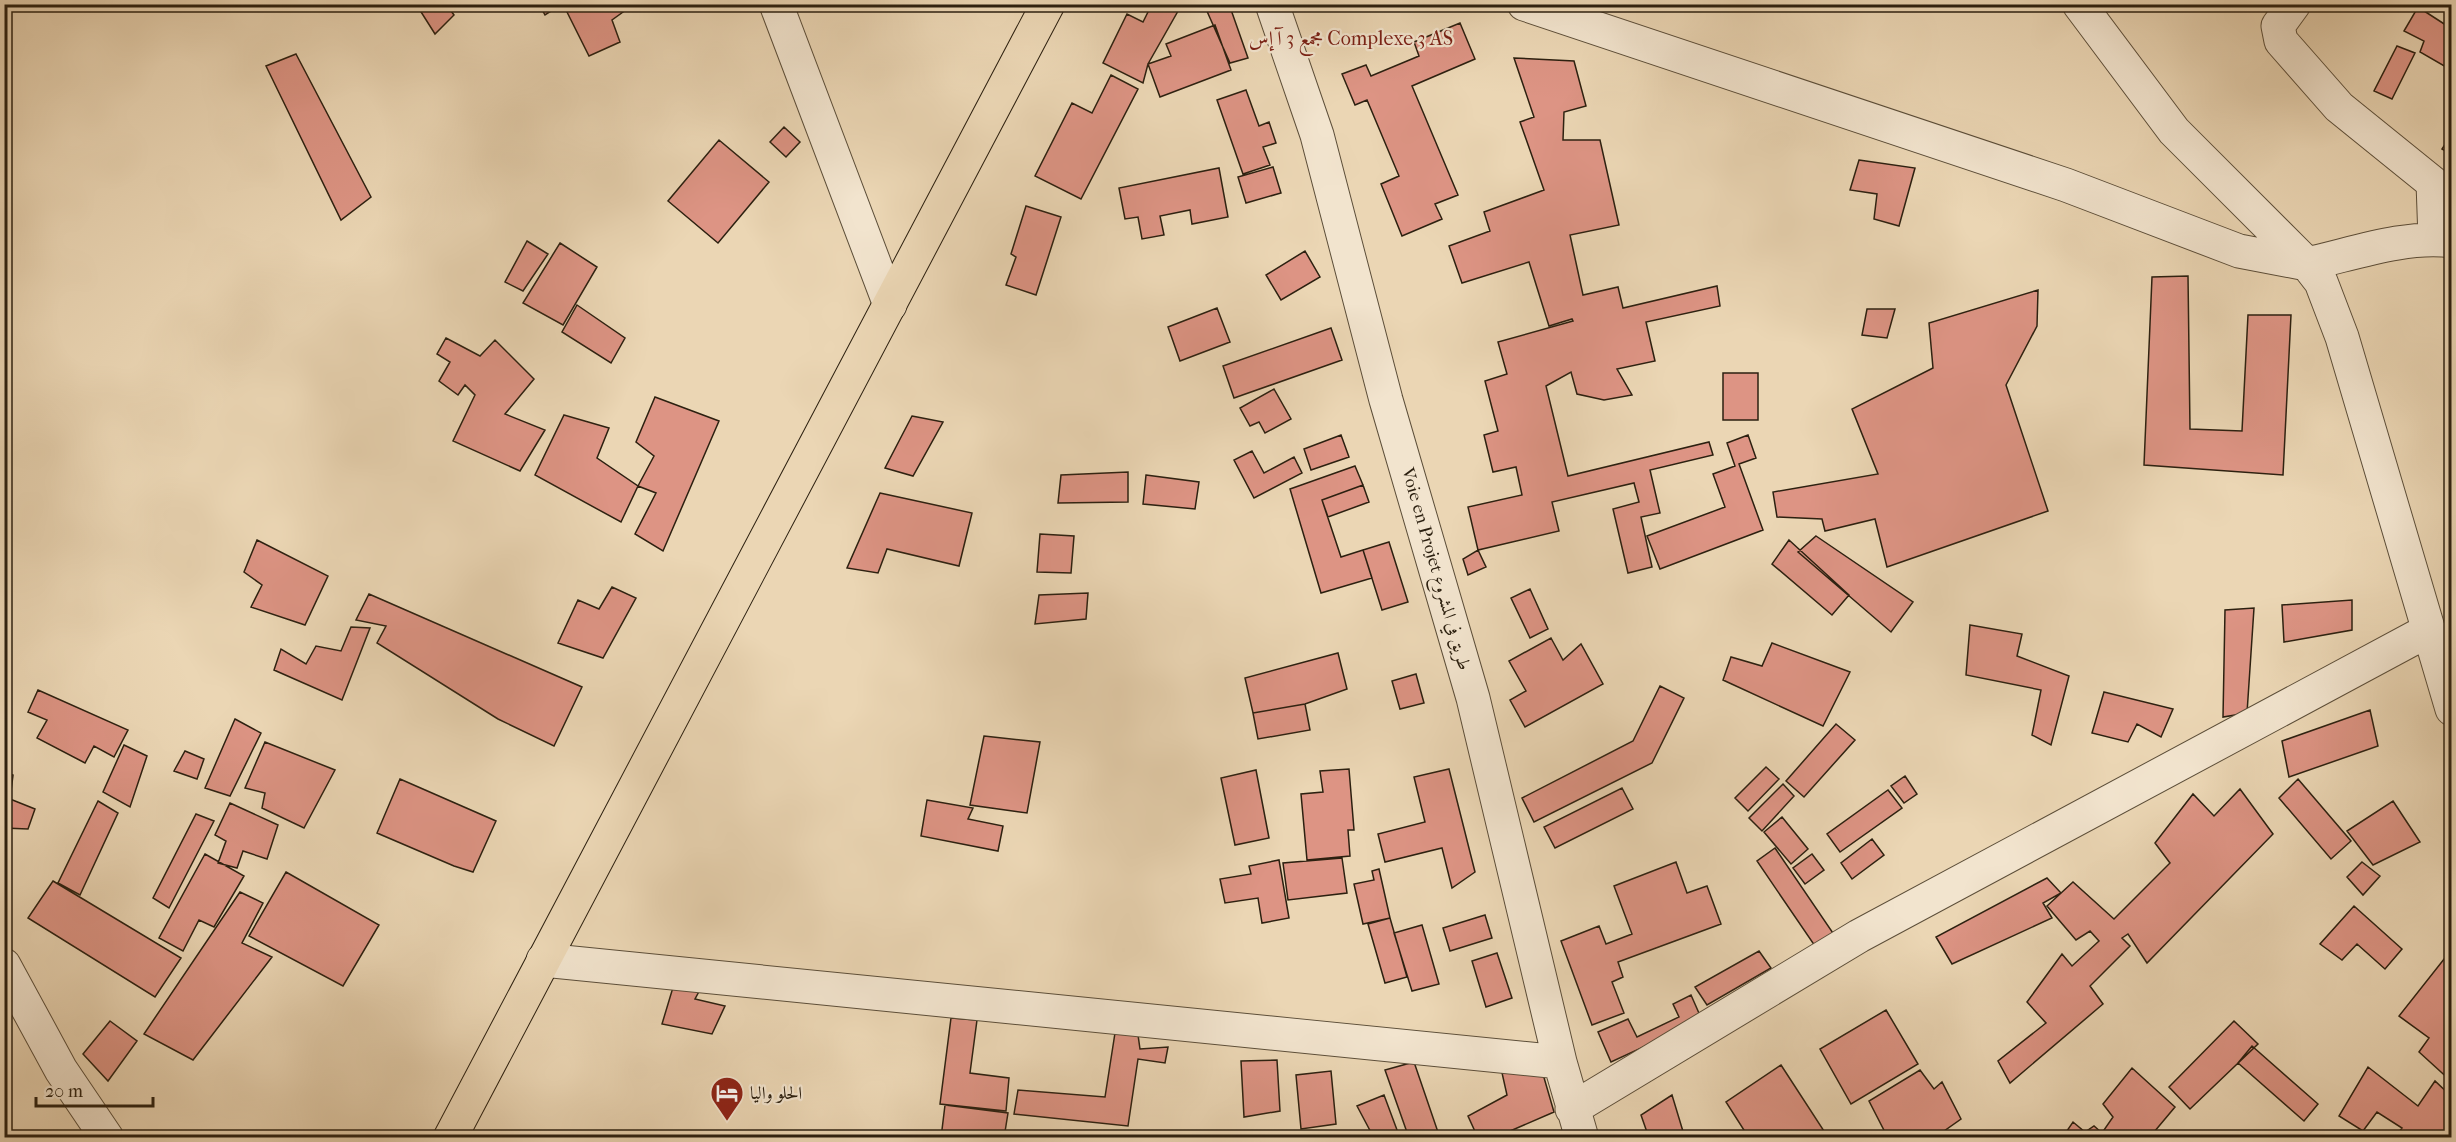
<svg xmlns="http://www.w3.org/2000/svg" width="2456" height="1142" font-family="'IM FELL French Canon',Amiri,serif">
	<rect width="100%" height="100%" fill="#ebd6b4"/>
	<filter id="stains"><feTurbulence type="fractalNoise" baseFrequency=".00333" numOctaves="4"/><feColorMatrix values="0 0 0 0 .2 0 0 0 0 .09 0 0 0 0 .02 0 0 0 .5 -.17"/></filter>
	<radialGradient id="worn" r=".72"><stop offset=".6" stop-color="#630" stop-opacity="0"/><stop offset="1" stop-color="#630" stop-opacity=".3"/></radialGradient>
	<path fill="#dd9484" stroke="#2c2010" stroke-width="1.5" d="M416,4H446L454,15L435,34Z
		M539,4H562L545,15Z
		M563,4H629L630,7L612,20L620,42L589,56Z
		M1152,4H1182L1148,64L1143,83L1103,63L1127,14L1143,22Z
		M1221,4H1229L1248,58L1230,63L1206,9Z
		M2418,7L2452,29V57L2446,67L2420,52L2424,41L2404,31Z
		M1460,23L1475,59L1412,86L1458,195L1435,204L1442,219L1402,236L1381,184L1399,176L1367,100L1355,105L1342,74L1366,65L1371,76L1419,56L1414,42Z
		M1215,25L1231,70L1160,97L1148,64L1171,56L1166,44Z
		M2397,46L2415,53L2392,99L2374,91Z
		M296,54L371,197L341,220L266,66Z
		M1514,58L1574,61L1586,106L1564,112L1563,140H1600L1619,225L1570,235L1583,295L1618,287L1623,308L1717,286L1720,306L1646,322L1655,361L1617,369L1632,395L1604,400L1577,394L1571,372L1546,386L1568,476L1709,442L1713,455L1650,470L1660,513L1641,517L1652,567L1628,573L1613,509L1639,502L1634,483L1552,502L1559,531L1478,550L1468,507L1522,495L1516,467L1493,472L1484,435L1498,431L1485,381L1507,374L1498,342L1573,321L1572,319L1549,326L1529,262L1462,283L1449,246L1490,231L1484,212L1544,190L1520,122L1534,117Z
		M1111,75L1138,89L1081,199L1035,176L1072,103L1092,113Z
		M1246,90L1259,126L1269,122L1276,143L1263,147L1270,165L1243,174L1217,100Z
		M784,127L800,142L786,157L770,142Z
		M2452,134V155L2442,149Z
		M719,140L769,182L718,243L668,201Z
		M1859,160L1915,168L1899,226L1874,219L1877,194L1850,190Z
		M1273,167L1281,193L1246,203L1238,177Z
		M1219,168L1228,217L1192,224L1190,210L1160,216L1164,235L1142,239L1138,217L1125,219L1119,188Z
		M1026,206L1061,217L1036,295L1006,285L1016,257L1011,254Z
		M527,241L548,254L523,291L505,282Z
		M560,243L597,267L563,325L523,303Z
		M1305,251L1320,277L1281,300L1266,275Z
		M2188,276L2190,429L2242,431L2248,315H2291L2283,475L2144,465L2152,277Z
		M2038,290L2037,326L2006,385L2048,511L1887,567L1875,519L1825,531L1822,519L1777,517L1773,492L1878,474L1852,409L1933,368L1929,323Z
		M577,305L625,338L611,363L562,332Z
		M1217,308L1230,342L1180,361L1168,327Z
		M1867,309H1895L1887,338L1862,335Z
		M1331,328L1342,360L1234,398L1223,366Z
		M446,338L480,356L495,340L534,379L505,414L545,430L520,471L453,441L475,395L465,385L458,395L439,381L450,362L437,354Z
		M1723,373H1758V420H1723Z
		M1274,389L1291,419L1265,433L1259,422L1250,426L1240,408Z
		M655,397L719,421L663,551L635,534L656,493L638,486L654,456L636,442Z
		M564,415L609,428L597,458L638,486L621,522L535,475Z
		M912,416L943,422L913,476L885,468Z
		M1341,435L1349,457L1311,470L1304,449Z
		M1748,435L1756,458L1739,464L1763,530L1660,569L1647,536L1725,507L1713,474L1735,466L1727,443Z
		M1252,451L1264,473L1294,457L1302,473L1254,498L1234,460Z
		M1355,466L1363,485L1322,500L1341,557L1363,550L1372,578L1321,593L1290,489Z
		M1128,472V502L1058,503L1061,475Z
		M1146,475L1199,482L1195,509L1143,504Z
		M1363,485L1369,502L1328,517L1322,500Z
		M880,493L972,513L959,566L887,549L878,573L847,568Z
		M1040,534L1074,536L1071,573L1037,572Z
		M1816,536L1913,602L1891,632L1798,552Z
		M257,540L328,576L305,625L251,607L262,585L244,572Z
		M1789,540L1849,595L1832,615L1772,564Z
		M1389,542L1408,602L1382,610L1363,550Z
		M1478,550L1486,567L1468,575L1463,559Z
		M612,587L636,598L603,658L558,643L578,600L599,609Z
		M1530,589L1548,629L1530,638L1511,598Z
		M1088,593L1086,619L1035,624L1039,595Z
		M369,594L582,687L554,746L498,719L377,643L386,626L356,620Z
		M2352,600V630L2284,642L2282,605Z
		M2254,608L2247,713L2223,717L2225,610Z
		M1970,625L2022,634L2017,656L2069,676L2051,745L2032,735L2041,690L1966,675Z
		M351,627L370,628L342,700L274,670L281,649L306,664L316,646L341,651Z
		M1551,638L1563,660L1581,644L1603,684L1525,727L1510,700L1526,691L1509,661Z
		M1772,643L1850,672L1823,726L1723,680L1731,657L1762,666Z
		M1338,653L1347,689L1305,704L1253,713L1245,678Z
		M1416,674L1424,703L1400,709L1392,681Z
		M1660,686L1684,698L1652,763L1534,822L1522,798L1633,741Z
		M38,690L128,730L114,757L94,746L85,763L37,738L47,720L28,712Z
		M2104,692L2173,709L2161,737L2137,724L2128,742L2092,733Z
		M1305,704L1310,730L1258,739L1253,713Z
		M2370,710L2378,746L2289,777L2282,741Z
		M235,719L261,733L230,796L205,788Z
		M1836,724L1855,740L1804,797L1786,781Z
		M984,736L1040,742L1027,813L970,805Z
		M265,742L335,770L304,828L262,808L265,793L245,788Z
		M124,745L147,756L130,807L103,792Z
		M185,751L204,759L197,779L174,771Z
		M1766,767L1779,779L1748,811L1735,798Z
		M1349,769L1354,830H1348L1350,856L1307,860L1301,794L1323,792L1320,771Z
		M1449,769L1475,872L1452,888L1442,848L1385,862L1378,834L1425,822L1414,777Z
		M1256,770L1269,838L1235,845L1221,778Z
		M4,773L13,775L10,799L35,809L28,829L4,828Z
		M1905,776L1917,794L1904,803L1891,786Z
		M400,779L496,821L473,872L454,866L377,833Z
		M2298,779L2351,841L2331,859L2279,798Z
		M1783,784L1794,796L1762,831L1749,818Z
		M1622,788L1633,809L1555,848L1544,827Z
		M2240,789L2273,834L2147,963L2128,934L2122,938L2130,946L2090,986L2103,1004L2010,1083L1998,1061L2046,1023L2027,1002L2062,954L2072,966L2099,941L2090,931L2076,940L2047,906L2073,882L2114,919L2170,863L2155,843L2193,794L2214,816Z
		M1888,790L1902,808L1840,852L1827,834Z
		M927,800L973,808L968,819L1003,826L998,851L921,836Z
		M98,801L118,813L80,895L58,883Z
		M2393,801L2420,842L2373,865L2347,831Z
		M230,803L278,825L267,859L243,851L237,868L218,863L226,841L215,835Z
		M196,814L214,821L169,908L153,898Z
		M1782,817L1808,849L1791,864L1764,832Z
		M1872,839L1884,855L1852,879L1841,863Z
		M1775,848L1835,936L1817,949L1757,861Z
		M205,854L244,876L214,927L199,920L183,951L159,938Z
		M1812,854L1824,870L1805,884L1793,868Z
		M1342,858L1347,893L1288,900L1283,863Z
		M1279,860L1289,918L1262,923L1258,898L1225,903L1220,879L1251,874L1249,866Z
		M1676,862L1687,893L1707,886L1721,924L1618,962L1623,977L1612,982L1624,1013L1592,1025L1561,941L1599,926L1606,944L1632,934L1614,886Z
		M2362,862L2380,876L2363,895L2347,877Z
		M1379,869L1390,918L1363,924L1354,884L1374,880L1372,871Z
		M286,872L379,925L343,986L249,936Z
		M2047,878L2061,893L2043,903L2052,918L1952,964L1936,937Z
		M53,881L181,958L155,997L28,918Z
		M240,892L263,903L242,943L272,957L193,1060L144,1034Z
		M2354,906L2402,949L2385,969L2357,944L2342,960L2320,944Z
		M1485,915L1492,938L1450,951L1443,928Z
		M1390,918L1407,977L1385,983L1368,924Z
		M1422,925L1439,984L1412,991L1394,933Z
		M2452,949L2450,1012L2452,1082L2419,1052L2429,1038L2399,1016Z
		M1759,951L1771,968L1707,1005L1695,987Z
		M1497,953L1512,998L1486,1007L1472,961Z
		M674,984L702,986L695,999L725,1006L712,1034L662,1024Z
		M1691,995L1702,1020L1611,1062L1598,1032L1628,1019L1637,1037L1679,1017L1673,1004Z
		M1886,1010L1918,1064L1851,1104L1820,1049Z
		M951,1018L977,1020L970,1073L1009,1078L1006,1111L940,1104Z
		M110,1021L137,1041L108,1081L83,1054Z
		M2234,1021L2258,1044L2190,1109L2169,1087Z
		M1115,1033L1138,1035L1140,1049L1168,1047L1165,1063L1138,1059L1128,1126L1014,1114L1018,1090L1105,1097Z
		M2252,1046L2318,1104L2304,1121L2238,1063Z
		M1536,1050L1554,1112L1494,1138H1478L1468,1116L1507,1095L1498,1055Z
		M1277,1060L1280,1111L1244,1117L1241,1061Z
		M1414,1062L1440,1138H1409L1385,1070Z
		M1781,1065L1824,1131L1815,1138H1749L1726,1102Z
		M2368,1067L2418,1106L2435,1081L2452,1097V1138H2394L2402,1128L2377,1112L2363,1131L2339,1116Z
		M2132,1068L2175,1107L2149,1138H2062L2073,1122L2085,1132L2094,1126L2102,1133L2113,1117L2103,1104Z
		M1920,1070L1934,1089L1942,1082L1961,1119L1934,1138H1888L1869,1101Z
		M1331,1071L1336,1124L1301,1129L1296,1075Z
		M1384,1095L1400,1138H1374L1357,1106Z
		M1672,1095L1685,1138H1649L1641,1115Z
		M945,1105L1008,1113L1004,1138H941Z"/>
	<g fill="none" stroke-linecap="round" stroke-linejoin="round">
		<g stroke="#5c4e39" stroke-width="35">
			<path id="minor" d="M776,4L890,305
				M1272,4L1317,135L1386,400L1473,698L1560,1062L1582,1138
				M1524,4L2066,185L2239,251L2307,264L2321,282L2342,337L2452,709
				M2079,4L2174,131L2307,264C2353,254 2404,235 2452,241
				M2294,4L2278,26L2281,41L2339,107L2433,183L2435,239
				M543,960L1560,1062
				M4,965L61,1070L107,1138
				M1572,1109L1859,936L2429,630"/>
		</g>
		<g stroke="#2c2010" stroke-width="35">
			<path id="major" d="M450,1138L1048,4"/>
		</g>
		<use href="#minor" stroke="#f2e4ce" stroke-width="33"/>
		<use href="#major" stroke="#ebd6b4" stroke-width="33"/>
	</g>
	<defs>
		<g id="hotel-pin" transform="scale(1.725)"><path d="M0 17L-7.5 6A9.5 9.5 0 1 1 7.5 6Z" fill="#8f2418" stroke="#f2e4ce"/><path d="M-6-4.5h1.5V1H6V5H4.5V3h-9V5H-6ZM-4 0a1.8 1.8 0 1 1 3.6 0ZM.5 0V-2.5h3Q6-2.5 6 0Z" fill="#fff"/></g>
	</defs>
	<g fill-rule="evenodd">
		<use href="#hotel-pin" x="727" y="1093"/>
	</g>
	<g text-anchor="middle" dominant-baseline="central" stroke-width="4.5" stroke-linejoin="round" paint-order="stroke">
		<g font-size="18" fill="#2c2010" stroke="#f2e4ce">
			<text transform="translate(1436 569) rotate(74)">Voie en Projet طريق في المشروع</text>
		</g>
		<g font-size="18" fill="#2c2010" stroke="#f2e4ce" text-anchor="start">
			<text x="750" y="1093">الحلو واليا</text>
		</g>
		<g font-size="20" fill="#7a1f14" stroke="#f2e4ce">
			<text x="1351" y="38">مجمع 3 آ إس Complexe 3 AS</text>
		</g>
	</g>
	<rect width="2456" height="1142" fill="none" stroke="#ebd6b4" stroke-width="24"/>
	<rect x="6" y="6" width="2444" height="1130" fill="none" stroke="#2c2010" stroke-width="3"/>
	<rect x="12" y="12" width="2432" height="1118" fill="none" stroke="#2c2010" stroke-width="1.5"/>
	<path d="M36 1097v9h117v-9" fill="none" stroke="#2c2010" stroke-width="3"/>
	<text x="45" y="1097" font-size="18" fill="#2c2010" stroke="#f2e4ce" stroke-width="4.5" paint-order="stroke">20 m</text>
	<rect width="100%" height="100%" filter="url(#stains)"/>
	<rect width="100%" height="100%" fill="url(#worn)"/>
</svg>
